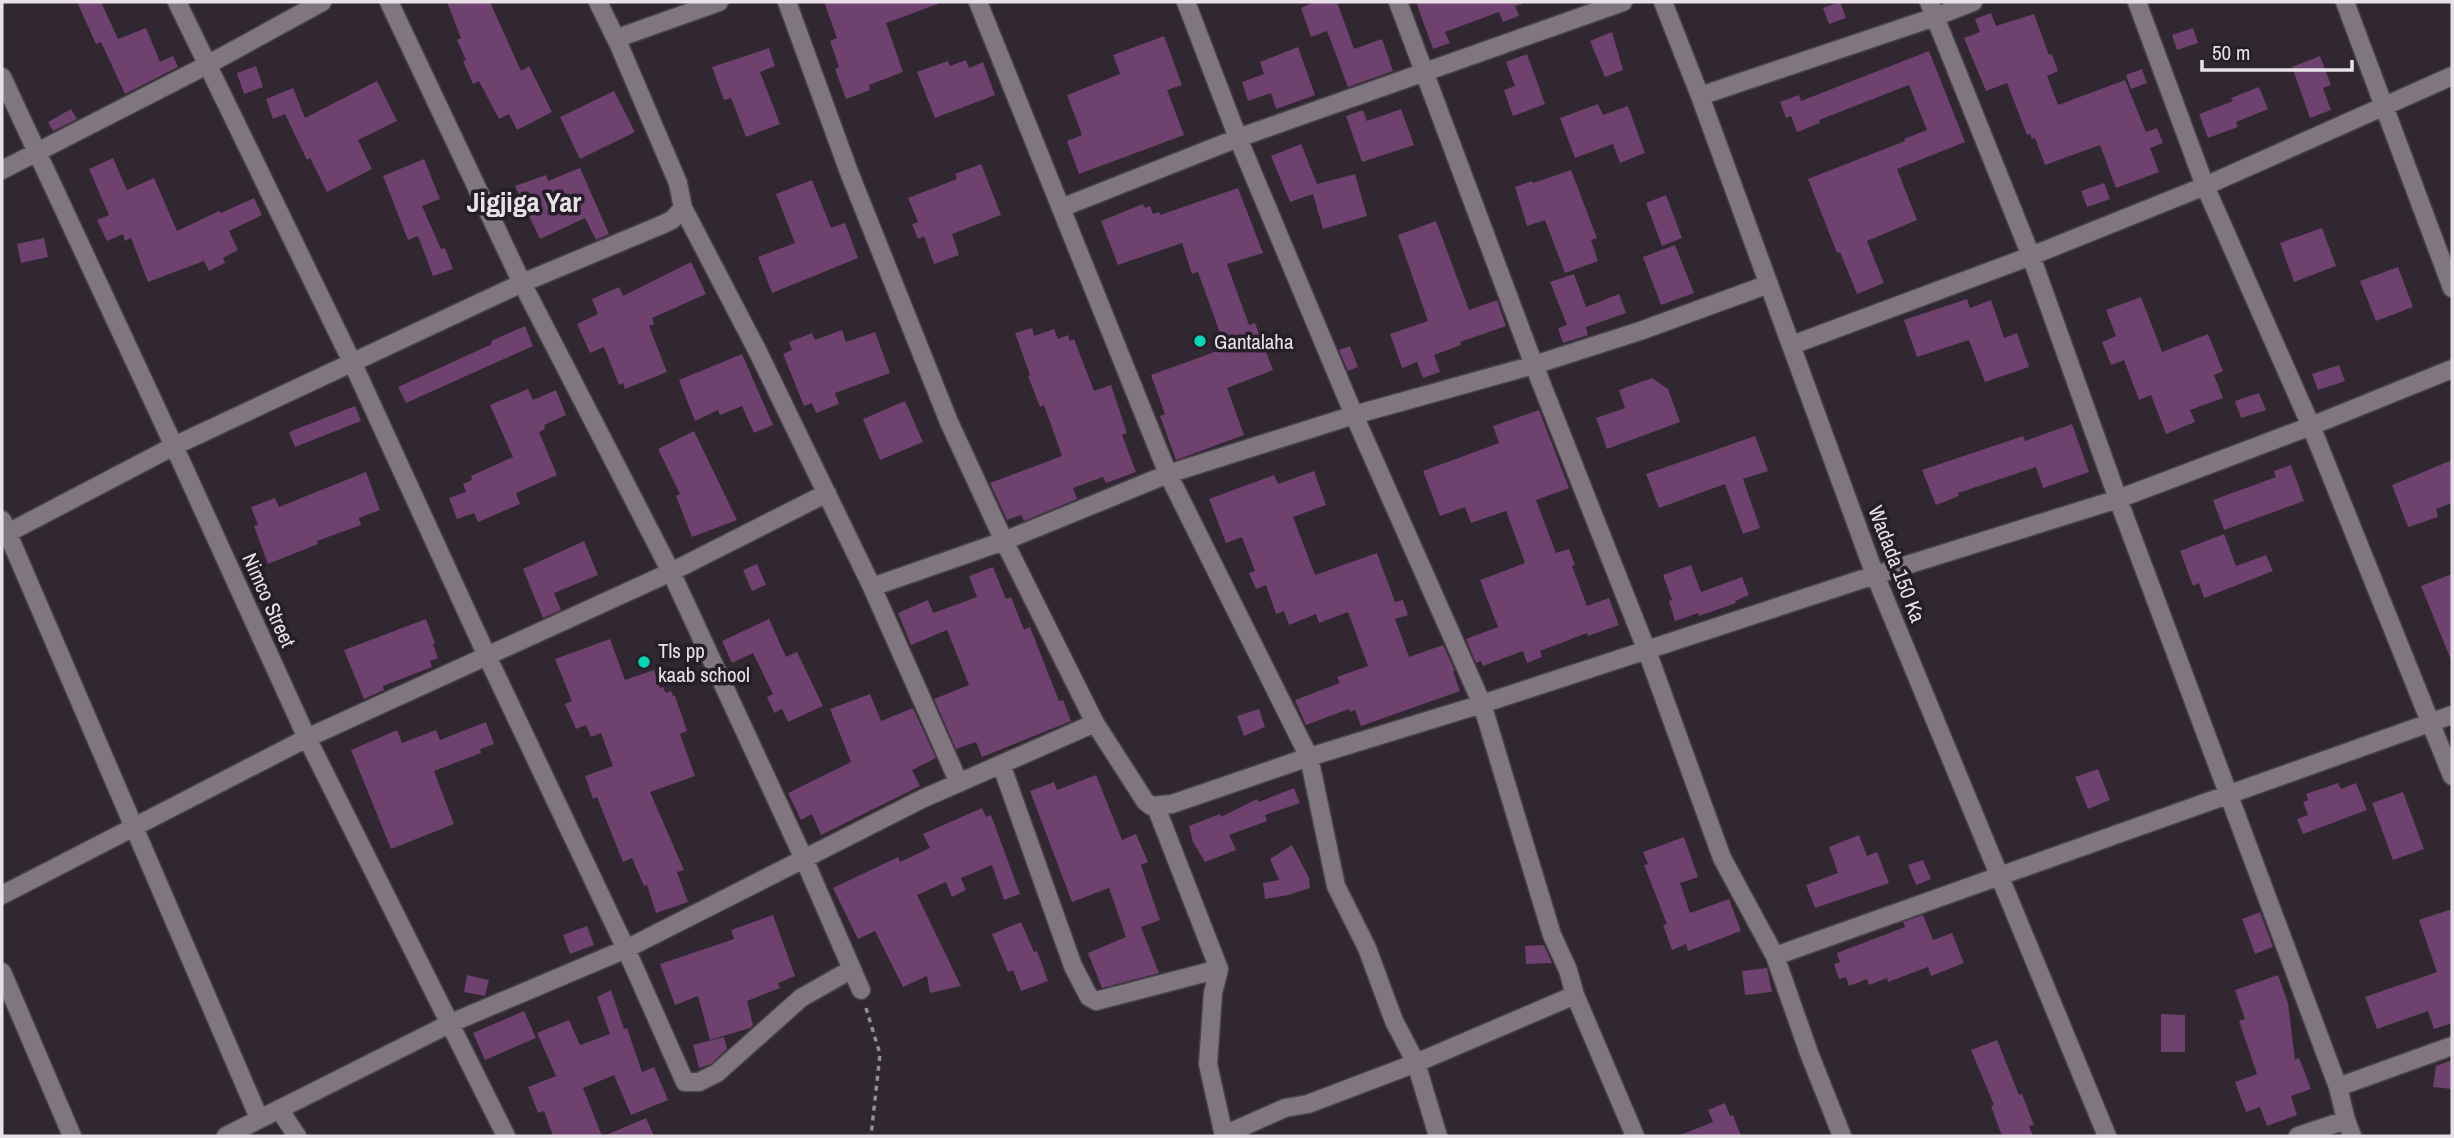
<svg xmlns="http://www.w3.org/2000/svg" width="2454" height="1138" font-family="'Archivo Narrow',sans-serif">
	<rect width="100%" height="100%" fill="#302730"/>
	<path fill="#6e416e" d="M77,2H101L118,39L146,28L160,62L173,56L178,67L125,94L101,42L96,44Z
		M447,2H490L521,71L529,66L552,112L517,130L509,114L499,119L479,81L473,84L463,61L466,60L457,40L461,38Z
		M824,2H938V4L886,23L903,72L869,85L870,90L846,99L835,69L839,67L830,41L837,38Z
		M1314,2H1337L1354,49L1382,39L1393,71L1348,87L1327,31L1311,37L1301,8Z
		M1416,2H1522V4L1515,6L1519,16L1503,22L1499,12L1445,32L1450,43L1433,49Z
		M1840,2L1846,18L1829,24L1823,8Z
		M1991,13L1996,26L2034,14L2049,55L2052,54L2058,71L2047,76L2058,105L2125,80L2146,132L2157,128L2163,143L2150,148L2159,172L2116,188L2100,145L2045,165L2035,138L2032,139L2030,134L2027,135L2007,83L1986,91L1964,38L1980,32L1975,19Z
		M2193,28L2198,43L2177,50L2172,35Z
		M1612,32L1623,70L1605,77L1590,41Z
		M1164,36L1182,85L1167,90L1184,135L1079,174L1067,141L1082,135L1067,95L1120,74L1113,55Z
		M1298,47L1315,95L1276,109L1271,93L1248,101L1242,82L1264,74L1260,62Z
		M769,48L775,66L760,72L780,124L746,137L731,98L724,100L712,67Z
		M1929,51L1965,142L1897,169L1917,220L1867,241L1884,283L1857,294L1840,252L1837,253L1808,179L1905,141L1904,139L1927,130L1909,85L1819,120L1820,123L1797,132L1791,116L1786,118L1780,102L1799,95L1801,101Z
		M1527,54L1545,104L1513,116L1504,90L1515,86L1506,62Z
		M2320,56L2331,85L2323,88L2331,110L2310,118L2292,67Z
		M966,60L969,68L983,62L995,95L935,118L917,72L948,61L950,66Z
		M256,66L263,87L244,94L237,73Z
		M2142,69L2147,83L2131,89L2126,75Z
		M377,81L397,121L358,140L372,169L327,192L310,158L307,160L285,114L273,119L266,99L293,88L305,118Z
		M2259,87L2268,109L2236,122L2238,127L2208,138L2199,114L2233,101L2231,98Z
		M614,91L635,132L580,159L560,117Z
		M1598,104L1603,115L1628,106L1645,153L1620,163L1613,144L1575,158L1560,118Z
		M71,109L77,119L53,131L48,122Z
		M1401,109L1414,145L1362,162L1346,116L1363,110L1367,121Z
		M1301,144L1317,184L1355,174L1367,216L1323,229L1313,194L1290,202L1271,156Z
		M113,158L127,190L154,178L177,231L219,211L221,213L254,198L262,215L229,231L238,250L223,258L225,263L209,271L204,261L148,282L131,238L125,241L123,234L107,241L97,220L109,215L89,169Z
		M424,159L440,199L422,206L441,249L445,248L453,269L433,276L418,236L408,240L383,176Z
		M981,164L1001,215L952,234L959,255L934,264L924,236L918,239L912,224L918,222L908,198L957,179L955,174Z
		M580,168L609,234L596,240L585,218L540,239L515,186L546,175L548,181Z
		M1571,170L1597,238L1591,240L1598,261L1565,273L1545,220L1527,226L1515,187L1532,181L1533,183Z
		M812,180L831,228L845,223L858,258L772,293L758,257L795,243L776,194Z
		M2104,183L2110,199L2087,207L2081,191Z
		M1238,188L1263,253L1227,264L1249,325L1255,323L1273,370L1227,388L1244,435L1176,460L1160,416L1165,414L1151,375L1220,350L1215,338L1221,336L1198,272L1192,274L1182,243L1118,265L1101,221L1143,204L1145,208L1150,206L1153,214L1159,212L1160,215Z
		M1666,195L1682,238L1662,246L1646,203Z
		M1436,221L1469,310L1497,300L1506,326L1460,342L1461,345L1434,355L1440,372L1423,378L1417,362L1402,368L1390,334L1428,321L1398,235Z
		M2322,228L2336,266L2294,282L2280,243Z
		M44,238L48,257L21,263L17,244Z
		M1675,245L1694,293L1661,305L1643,257Z
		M691,262L706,294L652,318L654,324L649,326L667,372L625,389L623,383L619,385L604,347L590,353L577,324L598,314L592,299L619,287L623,296Z
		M2398,267L2413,307L2376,321L2360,281Z
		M1574,274L1586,307L1619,294L1626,313L1586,327L1588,335L1563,343L1558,328L1567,325L1550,282Z
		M2141,297L2162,352L2208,334L2223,371L2214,375L2223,398L2190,410L2195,422L2166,434L2151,395L2139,400L2124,360L2111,365L2102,342L2116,336L2106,310Z
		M1967,299L1970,308L1991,300L2004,338L2017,333L2029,367L1985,382L1969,340L1917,357L1904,320Z
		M525,326L533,346L406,403L398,387L492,344L491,341Z
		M1032,328L1034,336L1054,329L1058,339L1068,335L1070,341L1074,339L1094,391L1111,385L1127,433L1122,435L1136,472L1106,483L1103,477L1073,488L1077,499L1024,521L1021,515L1007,520L990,483L1062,456L1044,405L1040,407L1028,376L1030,375L1015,333Z
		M842,330L846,342L875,332L890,373L835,393L839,404L816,413L812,403L804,406L783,354L792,350L789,342L812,333L815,340Z
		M1350,346L1358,367L1348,371L1339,350Z
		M742,354L773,425L754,433L742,406L720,415L718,410L695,421L679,380Z
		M2339,365L2345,381L2318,390L2312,374Z
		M1652,378L1668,389L1680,422L1607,449L1596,418L1625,408L1619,390Z
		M528,389L533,400L556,390L566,415L544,425L545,429L539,432L557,475L516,493L520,504L478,522L474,513L457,519L449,498L466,492L463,484L472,480L471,476L513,457L490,405Z
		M2259,393L2266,410L2241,418L2235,401Z
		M905,401L923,442L880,460L863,419Z
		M355,406L361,421L295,447L289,432Z
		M1539,410L1569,488L1536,500L1556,553L1569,549L1575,565L1572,566L1587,606L1609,598L1619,625L1588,636L1587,633L1540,651L1542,657L1527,663L1523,651L1483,666L1481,661L1476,663L1466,639L1498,627L1480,580L1525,563L1506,511L1471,523L1465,507L1440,516L1423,471L1499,443L1493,426Z
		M2072,424L2089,472L2043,488L2036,467L1958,493L1959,496L1936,505L1922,470L2023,436L2025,441Z
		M694,431L737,520L692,537L676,496L680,494L658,449Z
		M1755,436L1768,471L1743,479L1760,528L1743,534L1725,484L1659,508L1646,474Z
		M2452,460V503L2436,509L2438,517L2408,527L2392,485Z
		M2291,465L2304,501L2224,530L2213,500L2276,477L2274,471Z
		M1314,471L1326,505L1293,517L1315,575L1377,553L1395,602L1403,600L1408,615L1395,619L1409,657L1443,645L1455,671H1453L1460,691L1361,726L1355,710L1350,712L1349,709L1306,725L1295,700L1340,683L1337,677L1368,666L1348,612L1319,623L1316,614L1289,625L1284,611L1276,614L1266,585L1256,589L1249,573L1255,571L1242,537L1226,543L1209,499L1274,475L1278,484Z
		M366,472L380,510L359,518L361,525L317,541L318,544L268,564L254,526L258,525L251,507L275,498L279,507Z
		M2224,534L2236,566L2266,555L2273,571L2204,598L2199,583L2193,586L2180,551Z
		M584,541L598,575L554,593L561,610L543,618L523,569Z
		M757,564L766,585L752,591L743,570Z
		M1691,565L1701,592L1742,577L1749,595L1735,601L1736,603L1699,616L1698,613L1675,621L1669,601L1672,600L1663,575Z
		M993,567L1006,599L1011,597L1024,630L1030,627L1059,701L1063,700L1071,721L982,757L976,742L956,749L934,699L969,685L947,630L911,645L898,613L928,600L933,613L977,597L969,576Z
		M2452,574V660H2451L2421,586Z
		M426,619L435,643L433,644L438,658L430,661L432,667L383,686L384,690L364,699L344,650Z
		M769,619L786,657L797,652L823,706L788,722L782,709L774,713L767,697L773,694L753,653L732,663L722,641Z
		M610,639L625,680L654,670L660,688L663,687L666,693L671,691L673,696H675L687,731L680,734L695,776L650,792L684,870L677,872L688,902L656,913L647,885L644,886L632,858L623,862L597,797L593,799L585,776L613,766L601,733L591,737L586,725L576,729L565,704L572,701L555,659Z
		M870,694L881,721L913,708L936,758L912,770L920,786L821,835L812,814L801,820L788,793L851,762L830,709Z
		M1259,709L1265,727L1244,736L1237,716Z
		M486,722L494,744L480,749L481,753L434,771L454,824L391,849L351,750L397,730L402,743L436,730L440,740Z
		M2098,769L2110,800L2088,809L2075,777Z
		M1096,775L1122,840L1136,834L1148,862L1141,865L1160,920L1141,927L1159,973L1102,988L1088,953L1126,937L1109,888L1072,902L1030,791L1054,782L1057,790Z
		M2338,783L2341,789L2356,783L2367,810L2303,834L2297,819L2308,815L2303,802L2308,800L2306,794Z
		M1294,788L1300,803L1265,815L1267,821L1229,835L1236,850L1205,862L1193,842L1189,826L1220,814L1221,817L1257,799L1259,802Z
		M2403,792L2424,849L2393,860L2372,803Z
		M982,808L986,817L991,815L1020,894L1004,900L992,865L961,878L966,890L952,897L946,882L917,895L961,986L930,993L927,976L903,987L875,931L858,939L833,888L898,857L900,862L930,848L923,834Z
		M1859,835L1867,856L1877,852L1889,883L1815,908L1806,885L1838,873L1829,847Z
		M1684,837L1698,877L1680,883L1690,913L1729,899L1741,931L1688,951L1686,944L1672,950L1663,925L1667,924L1644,865L1648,864L1643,852Z
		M1292,845L1309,878L1310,888L1288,895L1265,899L1263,883L1279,880L1270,859Z
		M1923,860L1931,879L1916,885L1908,865Z
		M2452,909V1023L2434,1029L2428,1011L2377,1029L2365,997L2437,972L2419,920Z
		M2260,912L2273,947L2255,954L2242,919Z
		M773,915L795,976L778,983L780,988L747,1001L753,1025L750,1028L710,1040L698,996L675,1005L660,964L734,939L731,930Z
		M1923,915L1933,940L1952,933L1964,963L1931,976L1928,967L1888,982L1887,978L1869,985L1867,979L1849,986L1846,977L1839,979L1834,964L1840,962L1837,953L1905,927L1903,922Z
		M1021,922L1034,952L1037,951L1048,981L1021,991L1013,970L1008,972L992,934Z
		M587,926L594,945L570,954L563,935Z
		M1544,945L1552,963L1526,964L1525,946Z
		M1767,968L1772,992L1745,995L1742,971Z
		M467,975L489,980L485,996L464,992Z
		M2278,975L2288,1003L2295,1060L2299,1058L2311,1089L2291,1096L2297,1115L2267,1126L2260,1107L2246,1112L2235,1082L2257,1074L2239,1021L2245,1019L2235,990Z
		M611,990L624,1029L627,1028L642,1072L654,1067L668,1100L631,1115L614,1075L583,1088L602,1136H553L544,1111L538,1113L528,1087L556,1076L537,1033L569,1020L580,1045L610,1034L597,997Z
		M524,1011L536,1038L485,1060L473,1033Z
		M2161,1014L2185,1015V1052H2161Z
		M724,1037L727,1049L711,1064L699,1068L693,1045Z
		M1997,1040L2019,1095L2022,1094L2034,1125L2029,1126L2033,1136H2002L1991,1106L1994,1105L1971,1050Z
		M2452,1060V1089L2433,1087L2436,1066Z
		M1725,1103L1730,1116L1733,1115L1741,1136H1681L1680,1135L1713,1122L1708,1110Z
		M646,1118L654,1136H604Z"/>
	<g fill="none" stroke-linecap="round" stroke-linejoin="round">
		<g stroke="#4a424a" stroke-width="21">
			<path id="minor" d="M177,2L353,364L487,656L626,949L685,1082H699L717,1073L801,998L852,969
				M389,2L522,283L671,572L804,859L861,990
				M598,2L619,45
				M719,2L626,35L619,39V45L678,183L683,208L757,350L872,587L959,783
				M787,2L849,172L949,422L1004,541L1095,723L1145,801L1151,806L1172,804L1309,757L1482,704L1875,575L2118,499L2311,426L2452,369
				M978,2L1168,474L1309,757L1336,886L1367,948L1394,1021L1416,1063L1438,1136
				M1186,2L1238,138L1354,415L1482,704L1552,935L1568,970L1575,995L1635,1136
				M1398,2L1534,365L1647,651L1722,858L1775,956L1809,1053L1842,1136
				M1663,2L1700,96L1875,575L2107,1136
				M1929,2L2031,256L2118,499L2338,1087L2346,1120
				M2137,2L2205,186L2311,426L2452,776
				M2345,2L2452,288
				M2,77L174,446L307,738L506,1136
				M1700,96L1935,17L1973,2
				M2,170L207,65L322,2
				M1061,208L1238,138L1623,2
				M1792,345L2031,256L2205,186L2452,76
				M2,520L259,1118
				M2,536L174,446L522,283L659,226L672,220L683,208
				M872,587L1004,541L1168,474L1354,415L1534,365L1640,331L1769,284
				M1001,764L1073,966L1089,997L1096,1001L1219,969
				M1156,807L1219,969L1213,993L1208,1064L1224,1136
				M2,895L307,738L671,572L827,493
				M1775,956L2452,715
				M2,972L72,1136
				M2338,1087L2452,1046
				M279,1109L297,1136
				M1224,1135L1285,1108L1308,1104L1416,1063L1575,995
				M226,1136L451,1023L626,949L922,799L1095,723
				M2298,1136L2346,1120L2352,1136"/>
		</g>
		<path stroke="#948d94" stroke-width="3.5" stroke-dasharray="5 5" stroke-linecap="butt" d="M866,1008L880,1054L871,1136"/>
		<use href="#minor" stroke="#807680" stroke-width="18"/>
	</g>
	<g fill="#06d5b6" stroke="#261e26" stroke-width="2.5">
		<circle cx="1200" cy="341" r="7"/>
		<circle cx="644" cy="662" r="7"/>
	</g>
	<g text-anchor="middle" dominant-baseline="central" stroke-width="7" stroke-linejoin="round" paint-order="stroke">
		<g font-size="21" fill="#e8e2e8" stroke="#261e26" text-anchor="start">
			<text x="1214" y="341">Gantalaha</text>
			<text x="658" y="650">Tls pp<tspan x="658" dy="24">kaab school</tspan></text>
		</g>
		<g font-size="21" fill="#e8e2e8" stroke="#261e26">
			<text transform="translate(1897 564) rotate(69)">Wadada 150 Ka</text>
			<text transform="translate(269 600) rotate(66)">Nimco Street</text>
		</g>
		<g font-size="28" font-weight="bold" fill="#e8e2e8" stroke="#261e26">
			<text x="524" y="202">Jigjiga Yar</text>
		</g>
	</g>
	<rect width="2454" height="1138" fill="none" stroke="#e8e2e8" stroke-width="7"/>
	<path d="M2202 60v10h150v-10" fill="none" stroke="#e8e2e8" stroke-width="3.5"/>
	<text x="2212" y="60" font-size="21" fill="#e8e2e8" stroke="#261e26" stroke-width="5" paint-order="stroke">50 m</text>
</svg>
